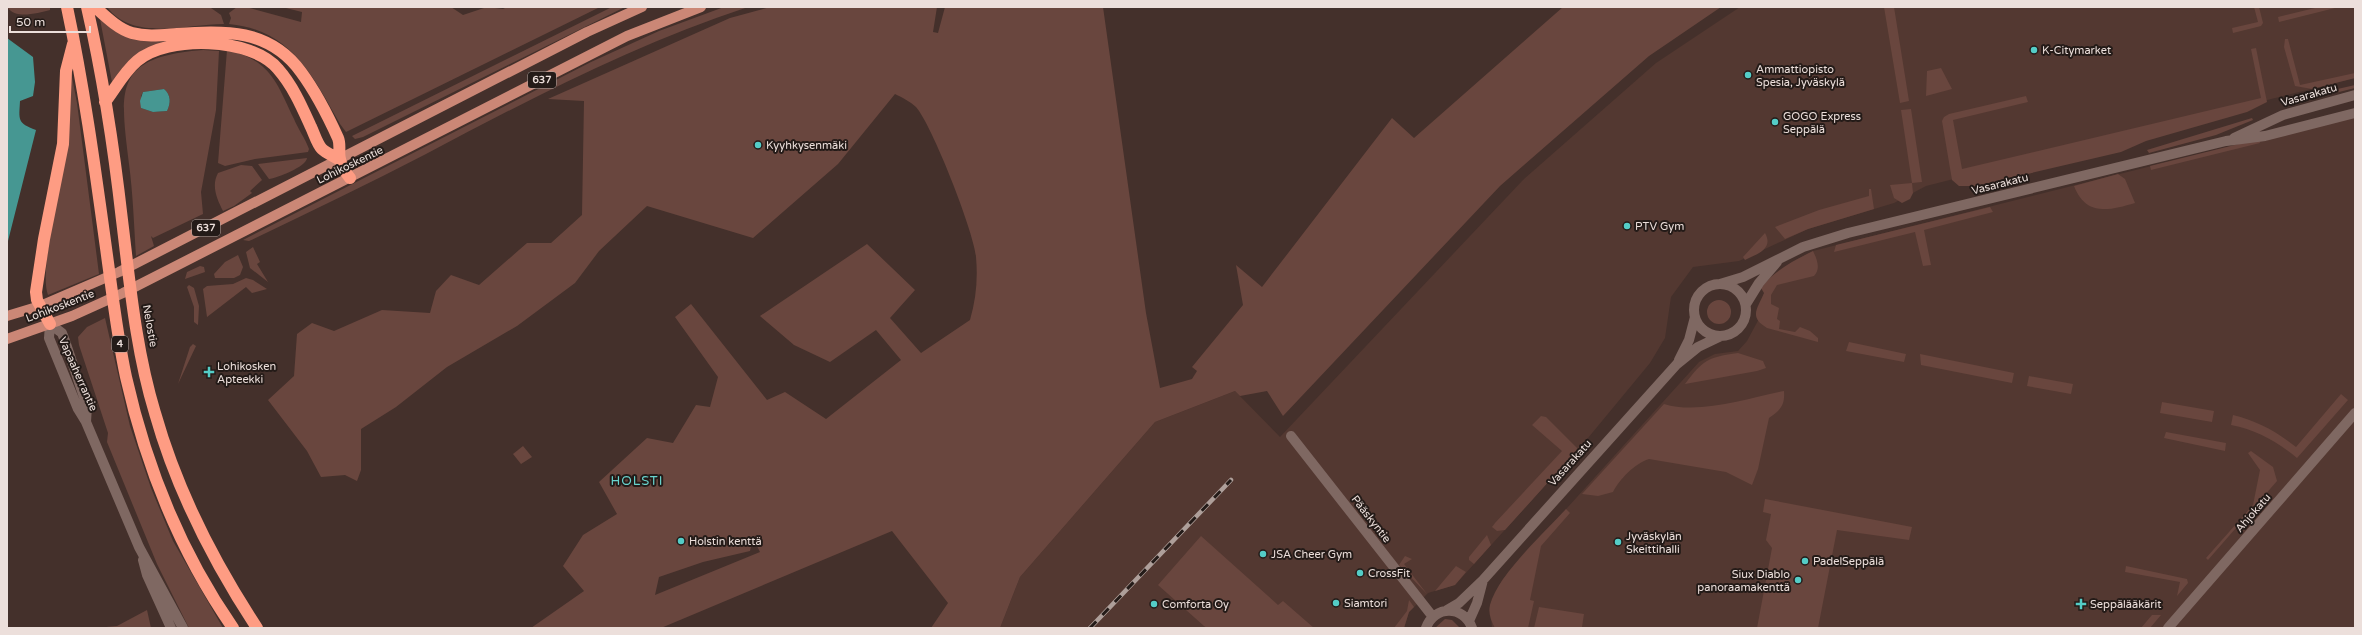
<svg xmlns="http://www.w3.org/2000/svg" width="2362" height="635" font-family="'Varela Round',sans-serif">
	<rect width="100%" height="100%" fill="#44302b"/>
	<path fill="#533831" d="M1740,7H2355V78L1926,186L1894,203L1808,229L1739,261L1693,267L1671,297L1665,338L1650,363L1588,438L1455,585L1428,593L1409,612L1404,628H1000L1020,577L1155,422L1235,391L1280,437L1523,180L1656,63Z
		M2355,115V628H1492L1490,605L1502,580L1699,362L1715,354L1738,351L1747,341L1761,315L1760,305L1770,277L1796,260L1813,251Z"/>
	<path fill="#69463e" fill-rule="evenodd" d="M7,7H50V10C37,13 16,20 7,7Z
		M107,7L211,8L221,15L224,24C186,24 134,42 107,7Z
		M237,7H246L301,22L302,12L282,7H451L463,15L487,7L503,9L507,7H600L346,132L340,124C312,75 291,30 229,24L231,18L229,13Z
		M612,7H625L363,137L355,139L352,136Z
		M724,7H748C635,44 530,99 426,154C368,184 308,213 249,241L243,240L591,62L659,31Z
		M770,7H937L933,32L938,33L945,7H1103L1146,313L1160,388L1192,379L1197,371L1192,367L1243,305L1236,265L1262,287L1392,118L1414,138L1563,7H1721L1649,56L1500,186L1283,416L1267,391L1240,396L1235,391L1155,422L1020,577L1000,628H931L948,603L892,531L661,628H531L584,591L563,566L583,535L617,514L599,482L647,438L673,443L696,405L710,407L718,377L675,317L691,304L767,400L785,392L826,419L901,360L876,330L830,362L794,345L760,316L867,244L915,290L890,318L921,353L970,320C976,299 978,279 976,257C974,232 932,125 916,107C911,102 901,97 895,94L838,164L753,238L647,206L599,251L575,283L517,326L447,367L396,407L361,429V470L357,481L345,475L321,477L307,451L268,400L294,376L297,334L312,323L334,331L382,310L430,313L436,291L451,275L479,285L527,243H551L582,215L584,101L548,99L730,18ZM753,538L760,552L655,595L659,577L703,562L750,551Z
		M1884,7H1894L1909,101L1900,103Z
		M2254,7H2259L2263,23L2261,26L2233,33L2232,28L2258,22Z
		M2319,7H2339L2279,22L2278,17Z
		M100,19L122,35L168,39V43C139,50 129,57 112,82Z
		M2285,39H2288L2300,85L2355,73V78L2312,89L2295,86L2284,47Z
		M2256,48L2267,102L2247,112L2146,141L2121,152L1976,186H1959L1952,180L1942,121L1944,117L1949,114L2026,96L2028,102L1953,120L1962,169L2261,98L2251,49Z
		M203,50L219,51L216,110L201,192L203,214L153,238L151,236L154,246L136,256C134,225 133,194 129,164C120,89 113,57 203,50ZM164,89C171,95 171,103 167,111L153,112L141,108V96L143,92Z
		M227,50C270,60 276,81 294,119C298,129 305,138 309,149L308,152L255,159L225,166L218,163Z
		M1941,68L1952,89L1926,96L1927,71Z
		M71,72L77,103L99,274L48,295C38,269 64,178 67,146C70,121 70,96 71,72Z
		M2355,85V88L2311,99L2307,96Z
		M1911,109L1922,182L1912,183L1913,193L1910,199L1902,203L1894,198L1890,185L1912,183L1901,110Z
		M2252,118L2253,120L2216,135L2149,153L2147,150Z
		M2259,139L2260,143L2151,170L2150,166Z
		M307,158C306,167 277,178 269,179L258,164Z
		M241,165L252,166L262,180L250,191L252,193L234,206L223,211C217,199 211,186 218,173Z
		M2118,174L2125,179L2135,203C2108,211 2086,216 2074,186Z
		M1869,189H1871L1874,209L1808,229L1785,239L1775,227L1819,210L1869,196Z
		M1990,207L1993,212L1924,230L1931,265L1923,266L1915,232L1834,252L1836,245Z
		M1765,233C1774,249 1757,254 1745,260L1743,257Z
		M253,247L260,262L257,264L268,282L250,268L246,252Z
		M1813,251C1817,259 1821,269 1814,276L1777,285L1771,295V304L1779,308L1777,319L1780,321L1779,329L1795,332L1800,327L1810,331L1818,338V342L1767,328C1748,317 1758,308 1764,293L1761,288C1775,270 1793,261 1813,251Z
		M238,255L243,267L240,275L234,278H215L214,274L225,262Z
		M200,266L204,267L205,272L185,279L187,272Z
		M246,278L253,280L267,289L252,293L246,287L207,317L203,289L207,286L233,284Z
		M189,285L194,288L199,306L198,325L194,322V307L187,287Z
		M1707 312a12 12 0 1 1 24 0a12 12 0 1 1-24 0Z
		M105,318L130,426L151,488L173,541L223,628H189L157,564L107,442L108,433L79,345L78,337L87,327Z
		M1849,342L1906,354L1904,362L1846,351Z
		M193,344L196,346L178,384L190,347Z
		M1738,353L1763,361L1766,368L1757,371L1685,384C1703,360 1708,357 1738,353Z
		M1920,354L2014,373L2012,383L1921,365Z
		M2029,376L2073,384L2071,394L2027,386Z
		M1784,391C1785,405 1781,410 1769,418L1758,469L1752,485L1726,472L1649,459C1634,464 1620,479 1613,492L1598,496L1582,494L1664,404C1699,415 1749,398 1784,391Z
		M2341,394L2348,400L2297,458C2276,441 2257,430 2231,425L2233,415C2257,421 2276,431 2296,447Z
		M2162,402L2214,411L2212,422L2160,413Z
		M1541,416L1546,417L1578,449L1505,530L1497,531L1492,527L1495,523L1562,451L1532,425Z
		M2166,432L2226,443L2225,451L2164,438Z
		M523,446L532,457L521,464L513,454Z
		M2251,451L2273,467L2277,481L2208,560L2206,558L2253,505L2260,470L2248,453Z
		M1765,499L1912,527L1909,540L1837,530L1818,628H1757L1772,548L1766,540L1771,514L1763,512Z
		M1566,509L1570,513L1541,546L1530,600L1534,601L1528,628H1495C1491,621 1488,613 1490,605C1498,575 1544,533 1566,509Z
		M1487,535L1491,545L1474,564L1469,560V557Z
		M1201,536L1278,605L1283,601L1314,628H1207L1204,626L1158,585Z
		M1405,556L1412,559L1404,564L1427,594L1399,565Z
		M1456,566L1466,572L1455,585L1435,591Z
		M2126,566L2187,579L2188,583L2177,596L2180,582L2125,572Z
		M1409,600L1414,607L1409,612L1404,628H1394L1407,611Z
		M1539,607L1584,614L1582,627L1585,628H1534Z
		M147,610L151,628H95L117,626Z
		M2152,615H2161L2150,628H2141Z
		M1445,619L1452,620L1460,628H1435Z"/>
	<path fill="#469792" d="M7,38L33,57L35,82L33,96L20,101C19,120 17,123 36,130L7,245Z
		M164,89C171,95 171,103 167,111L153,112L141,108L140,101L143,92Z"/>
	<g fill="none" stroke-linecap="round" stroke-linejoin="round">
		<path stroke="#7f6862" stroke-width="10" d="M2234,138L2283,115L2355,95
			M1720,284L1743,277L1803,247L1848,233L2226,141L2265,136L2355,113
			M1694 310a26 26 0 1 1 52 0a26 26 0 1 1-52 0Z
			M1746,304L1759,283L1777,262
			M50,324L49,338L78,409L86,422L139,547L183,628
			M50,324L62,333L65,341L87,406L86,422
			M1679,360L1689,340L1695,317
			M1291,436L1433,617
			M143,560L147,575L171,628
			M1447,610L1459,603L1483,580L1677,364L1698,347L1721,336
			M1469,621L1477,603L1483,580
			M1426,628C1434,605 1464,605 1472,628
			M2168,628L2355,413"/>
		<path stroke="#cb8776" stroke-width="10" d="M7,316L40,306L119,272L587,32L642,7
			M7,339L72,316L123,293L627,36L701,7"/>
		<path stroke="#fe9c83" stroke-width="12" d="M67,7C84,87 95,168 106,248C112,291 117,335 126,377C146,466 181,553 233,628
			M87,7C103,77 114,149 122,220C130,285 136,351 155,413C177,491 213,561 257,628
			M95,7C105,16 118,29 132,33C147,37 162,35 177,34C224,30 270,29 301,72C315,91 328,116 338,138C341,145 338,153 340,159C341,166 346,173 350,178
			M105,102C115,89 124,72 137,61C167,35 252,37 278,69C293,86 302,107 311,127C314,133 317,144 322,149C326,153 334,156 340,160
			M50,324L37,300L36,292L44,239L63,144L66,71L73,44"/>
		<g stroke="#ae9f9a" stroke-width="4.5">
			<path id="rail" d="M1090,628L1231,480"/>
		</g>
		<use href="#rail" stroke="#241b18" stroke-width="3" stroke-dasharray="9" stroke-linecap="butt"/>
	</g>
	<g fill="#54cdc7" stroke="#241b18" stroke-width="1.5">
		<circle cx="2034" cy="50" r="4"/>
		<circle cx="1748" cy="75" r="4"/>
		<circle cx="1775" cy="122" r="4"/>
		<circle cx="758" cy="145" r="4"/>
		<circle cx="1627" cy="226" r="4"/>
		<path d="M207 366h4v4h4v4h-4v4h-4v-4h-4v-4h4z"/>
		<circle cx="681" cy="541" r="4"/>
		<circle cx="1618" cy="542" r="4"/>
		<circle cx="1263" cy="554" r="4"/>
		<circle cx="1805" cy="561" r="4"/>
		<circle cx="1360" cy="573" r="4"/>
		<circle cx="1798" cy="580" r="4"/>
		<circle cx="1336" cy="603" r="4"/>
		<circle cx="1154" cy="604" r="4"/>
		<path d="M2079 598h4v4h4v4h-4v4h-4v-4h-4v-4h4z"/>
	</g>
	<g text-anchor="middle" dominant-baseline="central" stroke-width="4" stroke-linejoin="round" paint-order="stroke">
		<g fill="#241b18" stroke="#b0a4a0" stroke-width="1">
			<rect x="528" y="72" width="28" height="16" rx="3"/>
			<rect x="192" y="220" width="28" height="16" rx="3"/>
			<rect x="112" y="336" width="16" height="16" rx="3"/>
		</g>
		<g font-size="10" font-weight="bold" fill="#ecdfdb">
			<text x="542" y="80">637</text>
			<text x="206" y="228">637</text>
			<text x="120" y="344">4</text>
		</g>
		<g font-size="11" fill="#ecdfdb" stroke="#241b18" text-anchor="start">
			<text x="2042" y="50">K-Citymarket</text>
			<text x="1756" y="69">Ammattiopisto<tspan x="1756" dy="13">Spesia, Jyväskylä</tspan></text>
			<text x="1783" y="116">GOGO Express<tspan x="1783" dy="13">Seppälä</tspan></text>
			<text x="766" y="145">Kyyhkysenmäki</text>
			<text x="1635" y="226">PTV Gym</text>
			<text x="217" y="366">Lohikosken<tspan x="217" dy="13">Apteekki</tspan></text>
			<text x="1626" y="536">Jyväskylän<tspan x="1626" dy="13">Skeittihalli</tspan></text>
			<text x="689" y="541">Holstin kenttä</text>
			<text x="1271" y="554">JSA Cheer Gym</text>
			<text x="1813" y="561">PadelSeppälä</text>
			<text x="1368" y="573">CrossFit</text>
			<text x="1790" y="574" text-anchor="end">Siux Diablo<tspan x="1790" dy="13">panoraamakenttä</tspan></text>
			<text x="1344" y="603">Siamtori</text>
			<text x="1162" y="604">Comforta Oy</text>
			<text x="2090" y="604">Seppälääkärit</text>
		</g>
		<g font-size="11" fill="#ecdfdb" stroke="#241b18">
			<text transform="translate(2309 95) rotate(-16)">Vasarakatu</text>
			<text transform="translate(350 165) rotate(-26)">Lohikoskentie</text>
			<text transform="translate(2000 184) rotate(-14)">Vasarakatu</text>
			<text transform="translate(60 306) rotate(-21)">Lohikoskentie</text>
			<text transform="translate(150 326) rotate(80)">Nelostie</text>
			<text transform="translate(78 374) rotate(66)">Vapaaherrantie</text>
			<text transform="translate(1570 463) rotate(-48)">Vasarakatu</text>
			<text transform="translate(2253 513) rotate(-49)">Ahjokatu</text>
			<text transform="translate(1371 519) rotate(52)">Pääskyntie</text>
		</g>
		<g font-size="13" letter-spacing="1" fill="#69d4ce" stroke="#241b18">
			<text x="637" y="481">HOLSTI</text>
		</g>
	</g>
	<rect width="2362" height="635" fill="none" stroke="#ecdfdb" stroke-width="16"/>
	<path d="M10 26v6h80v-6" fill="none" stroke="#ecdfdb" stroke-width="2"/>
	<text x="16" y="26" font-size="12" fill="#ecdfdb" stroke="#241b18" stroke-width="3" paint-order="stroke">50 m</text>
</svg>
